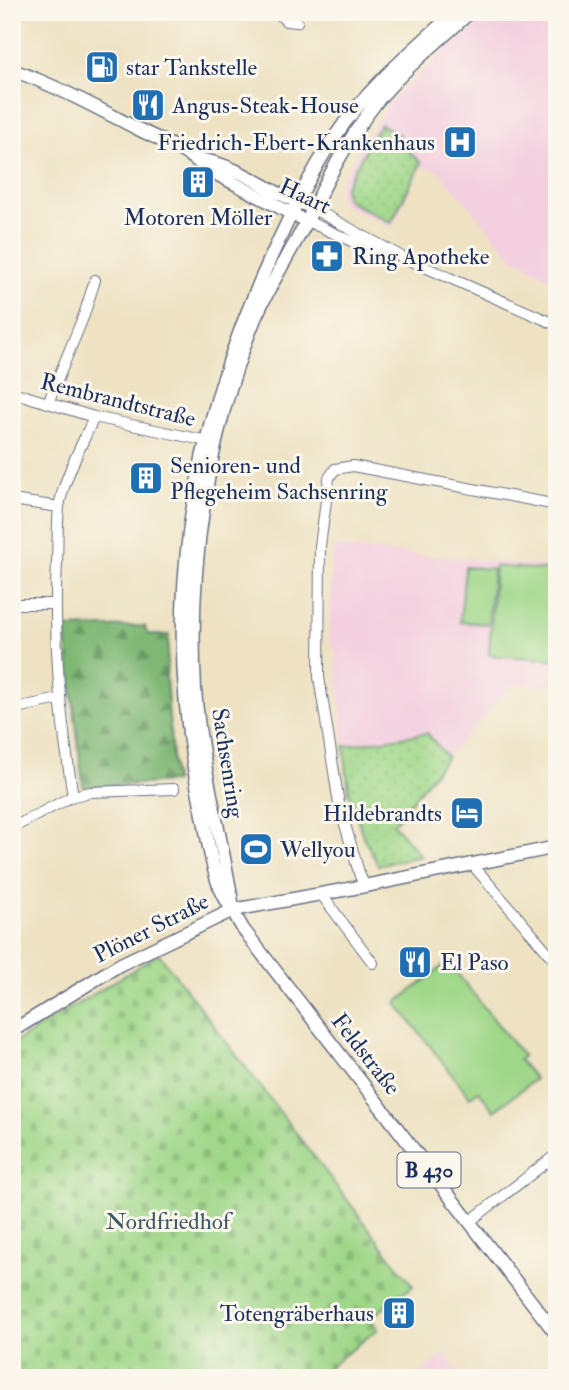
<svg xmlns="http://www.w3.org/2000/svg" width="569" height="1390" font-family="'IM FELL Double Pica',serif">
	<defs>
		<pattern id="grass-dots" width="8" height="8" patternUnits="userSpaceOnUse" patternTransform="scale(1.75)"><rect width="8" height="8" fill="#9fd788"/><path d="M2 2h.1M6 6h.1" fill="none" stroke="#88b978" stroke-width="1.8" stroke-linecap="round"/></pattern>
		<pattern id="forest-firs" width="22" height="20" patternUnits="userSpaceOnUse" patternTransform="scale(1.75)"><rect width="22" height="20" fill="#7fb874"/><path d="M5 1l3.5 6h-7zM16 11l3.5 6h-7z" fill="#679662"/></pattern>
		<pattern id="cemetery-stones" width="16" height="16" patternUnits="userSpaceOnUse" patternTransform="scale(1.75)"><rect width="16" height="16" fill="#9fd788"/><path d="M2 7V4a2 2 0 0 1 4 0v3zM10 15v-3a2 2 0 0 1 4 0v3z" fill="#88b978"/></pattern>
	</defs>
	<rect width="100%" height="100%" fill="#fbf7ec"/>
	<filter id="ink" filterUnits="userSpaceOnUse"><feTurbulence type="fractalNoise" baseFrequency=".0143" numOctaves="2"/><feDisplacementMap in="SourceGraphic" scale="14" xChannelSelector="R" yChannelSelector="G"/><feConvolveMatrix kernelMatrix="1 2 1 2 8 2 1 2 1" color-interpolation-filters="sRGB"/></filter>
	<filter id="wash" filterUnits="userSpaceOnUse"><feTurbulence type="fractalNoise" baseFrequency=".00686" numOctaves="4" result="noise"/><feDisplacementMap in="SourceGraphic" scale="28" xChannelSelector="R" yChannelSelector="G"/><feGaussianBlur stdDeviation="1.57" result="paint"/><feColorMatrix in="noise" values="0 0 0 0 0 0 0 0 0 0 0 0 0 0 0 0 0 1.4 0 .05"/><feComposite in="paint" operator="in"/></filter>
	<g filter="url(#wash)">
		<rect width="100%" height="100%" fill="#eee2c3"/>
		<path fill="#f3cfdf" d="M486,12H557V283L512,257L439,171L421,166L392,228L342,204L339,196V183L390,101Z
			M332,547L557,567V686L511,685L447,757L426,733L344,746L335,651L329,640Z
			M444,1354L463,1378H414Z"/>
		<path fill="url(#grass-dots)" stroke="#5d8373" stroke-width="2" d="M380,124L400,135L398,141L421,163L391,223L347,200L344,188Z
			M427,733L447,757L393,824L421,856L378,865L363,836L349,792L344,746Z"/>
		<path fill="url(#forest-firs)" stroke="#4d7469" stroke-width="2" d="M145,626L147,634L169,635L166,678L174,782L83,787L65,628Z"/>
		<path fill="url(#cemetery-stones)" stroke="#5d8373" stroke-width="2" d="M159,954L413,1286L370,1318L378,1329L315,1378H12V1044Z"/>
		<path fill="#9fd788" stroke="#5d8373" stroke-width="2" d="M495,566L557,571V660L489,655Z
			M465,567L493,569L488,624L460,622Z
			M448,962L523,1056L519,1060L535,1079L494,1111L479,1091L470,1097L396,1003Z"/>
	</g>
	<g filter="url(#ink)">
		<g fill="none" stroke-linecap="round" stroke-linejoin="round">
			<g stroke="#656e81" stroke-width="12">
				<path id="minor" d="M277,12L286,21L297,22
					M312,208L402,257L557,325
					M307,221L367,248L391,254
					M12,392L94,417L212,442
					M48,403L84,315L95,280
					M12,500L59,507
					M12,604H55
					M12,709L59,699
					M73,796C60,716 53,642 57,561C58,543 57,525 59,507C64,477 82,445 94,417
					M12,828L73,796L91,792L174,789
					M471,863L557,963
					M365,886L360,876L339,804L319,677L320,546L329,478L335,469L353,466L557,505
					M321,894L373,963
					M469,1222L557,1154"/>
			</g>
			<g stroke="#656e81" stroke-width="15">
				<path id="major" d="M455,12C412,51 366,89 334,138C309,175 289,218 270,259C188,438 160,617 202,810C207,834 210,860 218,883C224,899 235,914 243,929L557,1335
					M12,70C55,85 95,107 136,128C160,140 187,151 207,169L298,217
					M196,159C224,162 250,177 274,191C284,196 295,200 306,205
					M232,902C221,831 200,762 195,689C188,564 207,437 254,321C268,287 289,255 306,223C326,182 347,140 375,104C402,70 438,42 470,12
					M12,1031L119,965L233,910L365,886L557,847"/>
			</g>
			<use href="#minor" stroke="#fff" stroke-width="10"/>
			<use href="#major" stroke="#fff" stroke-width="12"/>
		</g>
	</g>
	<defs>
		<g id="fuel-square" transform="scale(1.75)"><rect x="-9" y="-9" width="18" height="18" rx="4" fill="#1f6fb2" stroke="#fbf7ec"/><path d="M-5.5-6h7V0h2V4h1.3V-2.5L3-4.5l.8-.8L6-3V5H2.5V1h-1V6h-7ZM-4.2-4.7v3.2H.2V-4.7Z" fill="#fff"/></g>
		<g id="restaurant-square" transform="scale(1.75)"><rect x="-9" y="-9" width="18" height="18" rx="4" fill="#1f6fb2" stroke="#fbf7ec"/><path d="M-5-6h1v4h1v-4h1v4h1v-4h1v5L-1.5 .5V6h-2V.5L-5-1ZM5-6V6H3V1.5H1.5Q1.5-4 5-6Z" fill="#fff"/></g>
		<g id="hospital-square" transform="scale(1.75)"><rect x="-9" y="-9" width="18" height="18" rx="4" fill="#1f6fb2" stroke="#fbf7ec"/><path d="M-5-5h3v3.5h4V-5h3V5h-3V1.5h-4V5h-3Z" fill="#fff"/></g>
		<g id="building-square" transform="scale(1.75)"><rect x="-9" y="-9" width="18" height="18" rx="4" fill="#1f6fb2" stroke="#fbf7ec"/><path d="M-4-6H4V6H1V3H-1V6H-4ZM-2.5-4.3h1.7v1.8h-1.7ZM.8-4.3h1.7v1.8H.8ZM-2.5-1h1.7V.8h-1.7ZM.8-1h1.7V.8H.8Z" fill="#fff"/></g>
		<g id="pharmacy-square" transform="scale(1.75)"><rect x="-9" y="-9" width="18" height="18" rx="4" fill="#1f6fb2" stroke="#fbf7ec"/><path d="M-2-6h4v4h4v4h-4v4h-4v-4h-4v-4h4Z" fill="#fff"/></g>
		<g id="hotel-square" transform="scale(1.75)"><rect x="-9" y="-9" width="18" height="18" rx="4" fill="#1f6fb2" stroke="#fbf7ec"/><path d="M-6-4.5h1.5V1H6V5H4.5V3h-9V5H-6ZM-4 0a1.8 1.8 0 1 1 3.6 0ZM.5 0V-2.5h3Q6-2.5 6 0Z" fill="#fff"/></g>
		<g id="stadium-square" transform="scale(1.75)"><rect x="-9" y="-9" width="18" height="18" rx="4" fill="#1f6fb2" stroke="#fbf7ec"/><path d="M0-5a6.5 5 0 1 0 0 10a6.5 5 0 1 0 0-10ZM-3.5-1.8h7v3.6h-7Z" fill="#fff"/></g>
	</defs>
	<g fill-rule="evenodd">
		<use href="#fuel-square" x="102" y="67"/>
		<use href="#restaurant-square" x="148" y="105"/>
		<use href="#hospital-square" x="460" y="142"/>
		<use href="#building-square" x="198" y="182"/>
		<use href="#pharmacy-square" x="327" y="256"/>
		<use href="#building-square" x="146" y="478"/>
		<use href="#hotel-square" x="467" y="813"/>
		<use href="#stadium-square" x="256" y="849"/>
		<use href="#restaurant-square" x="415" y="962"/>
		<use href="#building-square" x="399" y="1313"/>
	</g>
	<g text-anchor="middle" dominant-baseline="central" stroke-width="6" stroke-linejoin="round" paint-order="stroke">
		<rect fill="#fbf7ec" stroke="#5e6b89" stroke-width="2" x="397.5" y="1152.5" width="63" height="35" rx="5"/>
		<g font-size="21" font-weight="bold" fill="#1b2f5e">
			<text x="429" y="1170">B 430</text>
		</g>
		<g font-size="23" fill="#1b2f5e" stroke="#fbf7ec" text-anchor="start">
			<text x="126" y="67">star Tankstelle</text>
			<text x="172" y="105">Angus-Steak-House</text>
			<text x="435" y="142" text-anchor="end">Friedrich-Ebert-Krankenhaus</text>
			<text x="198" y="217" text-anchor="middle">Motoren Möller</text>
			<text x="352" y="256">Ring Apotheke</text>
			<text x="170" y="465">Senioren- und<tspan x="170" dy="26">Pflegeheim Sachsenring</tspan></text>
			<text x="442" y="813" text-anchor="end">Hildebrandts</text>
			<text x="280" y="849">Wellyou</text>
			<text x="440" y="962">El Paso</text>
			<text x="374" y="1313" text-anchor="end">Totengräberhaus</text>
		</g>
		<g font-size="23" fill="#1b2f5e" stroke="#fbf7ec">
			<text transform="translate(305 196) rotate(25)">Haart</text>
			<text transform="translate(118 400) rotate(14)">Rembrandtstraße</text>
			<text transform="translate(228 763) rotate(81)">Sachsenring</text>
			<text transform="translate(151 928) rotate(-27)">Plöner Straße</text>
			<text transform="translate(366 1054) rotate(52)">Feldstraße</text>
		</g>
		<g font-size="23" fill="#3c5968" stroke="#fbf7ec">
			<text x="168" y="1221">Nordfriedhof</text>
		</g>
	</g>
	<rect width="569" height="1390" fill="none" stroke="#fbf7ec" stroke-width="42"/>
</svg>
